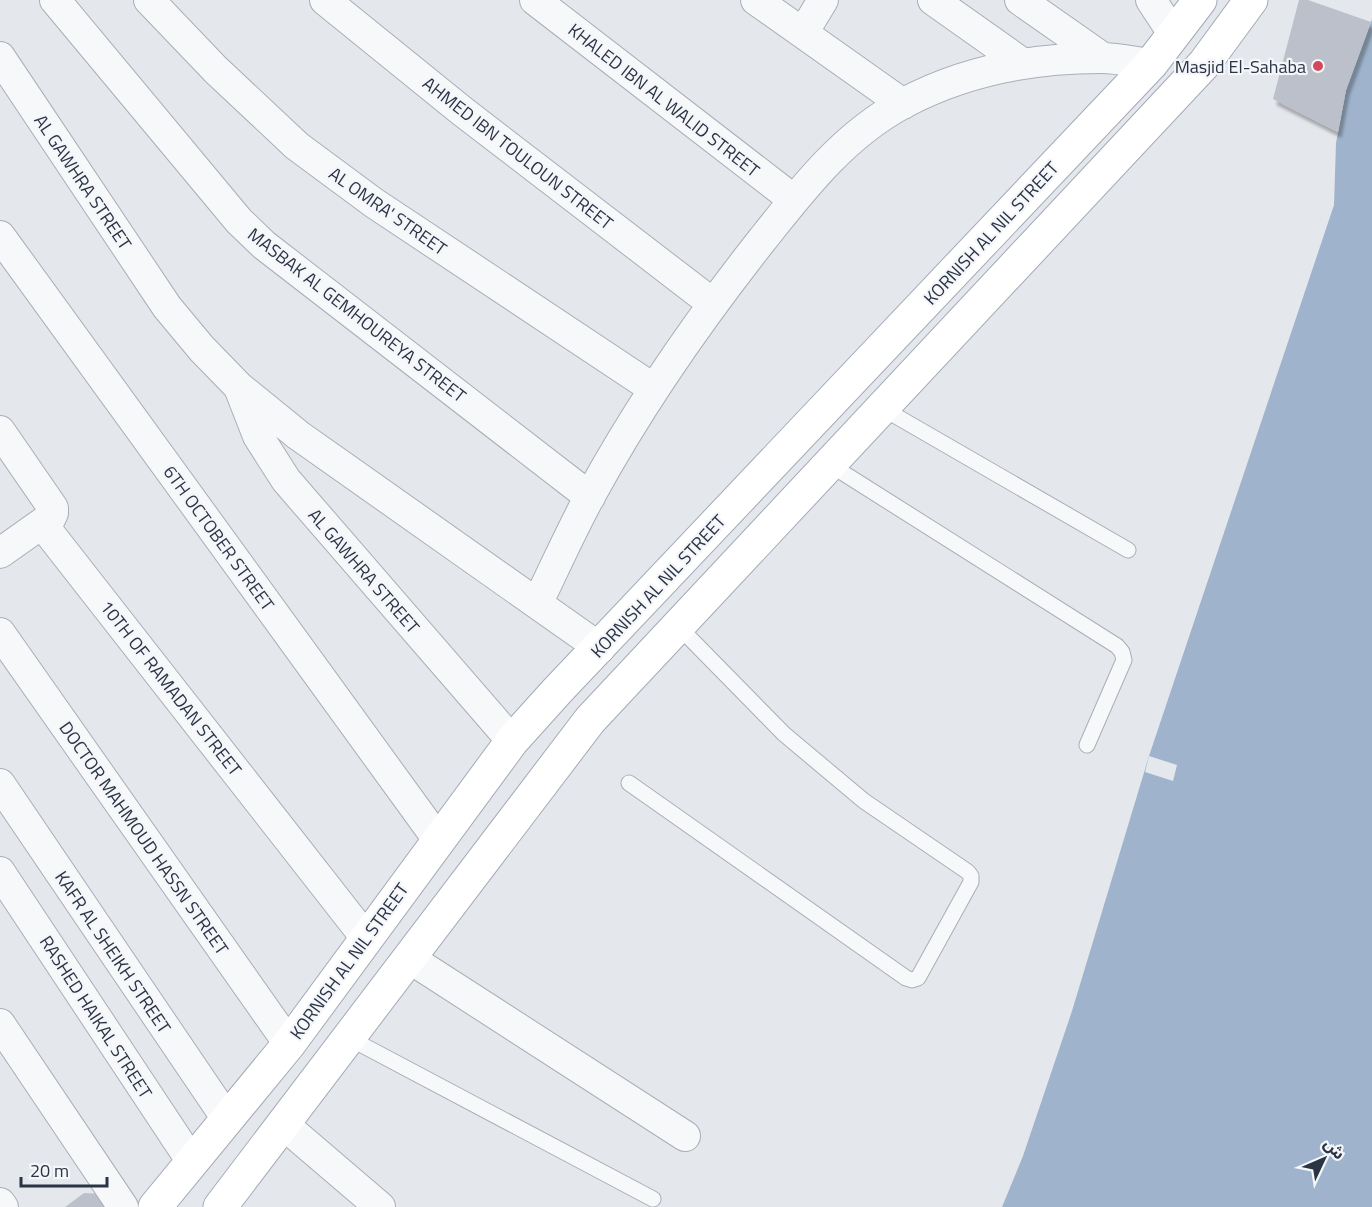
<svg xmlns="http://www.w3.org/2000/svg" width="1372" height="1207" font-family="'Titillium Web','Noto Sans Arabic',sans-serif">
	<defs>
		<filter id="shadow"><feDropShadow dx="3.5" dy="6" stdDeviation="1.5" flood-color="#0004"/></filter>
	</defs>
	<rect width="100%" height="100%" fill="#e4e7ec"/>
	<path fill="#9fb4cc" d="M1372,19V1207H1002L1023,1156L1072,1011L1149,756L1334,205L1336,143L1346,90Z"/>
	<path fill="#e4e7ec" d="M1149,756L1177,765L1173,781L1145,772Z"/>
	<path fill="#bbc0ca" filter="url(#shadow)" d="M1299,0H1308L1371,22L1346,90L1338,132L1273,99Z
		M84,1193L105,1194L114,1207H65Z"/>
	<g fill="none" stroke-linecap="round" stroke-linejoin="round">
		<g stroke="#a9aeb7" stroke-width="17">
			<path id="lane" d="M882,408L1128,550
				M829,464L1117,646L1122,652L1124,660L1087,745
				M629,783L906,978L912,980L918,978L971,882V876L968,872L864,801L784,734L678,626
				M349,1038L653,1199"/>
		</g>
		<g stroke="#a9aeb7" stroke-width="32">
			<path id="street" d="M55,0L239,221L264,245L590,497
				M149,0L216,70L297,146L374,203L654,389
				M325,0L462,111L712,303
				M535,0L794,200
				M756,0L903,104
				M933,0L1022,63
				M1020,0L1103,58
				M1151,0L1174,35
				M803,33L823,0
				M0,57L167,307L202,349L239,387L298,435L600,648
				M0,236L439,841
				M240,390L258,436L286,480L512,741
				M0,431L53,508V513L47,525L50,534L366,938
				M0,553L51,517
				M538,602C555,567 571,531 590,496C639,406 698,321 762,240C804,187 844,135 904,103C966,70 1032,58 1101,58C1118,58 1135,62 1151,64
				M0,633L289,1044
				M0,784L227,1119
				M0,872L192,1162
				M409,958L685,1136
				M0,1024L123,1207
				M283,1124L380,1207
				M0,1203L3,1207"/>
		</g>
		<g stroke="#a3abb8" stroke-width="35">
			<path id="primary" d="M155,1207L289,1044L512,741L557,691L1151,64L1200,0
				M220,1207L590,720L1204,64L1251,0"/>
		</g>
		<use href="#lane" stroke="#f7f8fa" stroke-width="15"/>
		<use href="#street" stroke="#f7f8fa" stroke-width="30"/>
		<use href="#primary" stroke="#fff" stroke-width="33"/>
	</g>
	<circle fill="#d1495b" stroke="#f4f6f9" stroke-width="2" cx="1318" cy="66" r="6"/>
	<g text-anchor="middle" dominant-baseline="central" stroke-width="4.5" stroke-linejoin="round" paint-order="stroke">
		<g font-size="18" fill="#2b3445" stroke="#f4f6f9" text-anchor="end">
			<text x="1306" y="66">Masjid El-Sahaba</text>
		</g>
		<g font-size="18" fill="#2b3445" stroke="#f4f6f9">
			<text transform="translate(664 100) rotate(38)">KHALED IBN AL WALID STREET</text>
			<text transform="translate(518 153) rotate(38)">AHMED IBN TOULOUN STREET</text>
			<text transform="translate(83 182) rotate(56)">AL GAWHRA STREET</text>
			<text transform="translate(388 211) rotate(35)">AL OMRA' STREET</text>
			<text transform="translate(991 233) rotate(-47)">KORNISH AL NIL STREET</text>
			<text transform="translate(357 315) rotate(38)">MASBAK AL GEMHOUREYA STREET</text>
			<text transform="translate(219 538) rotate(54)">6TH OCTOBER STREET</text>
			<text transform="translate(364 571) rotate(49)">AL GAWHRA STREET</text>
			<text transform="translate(658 586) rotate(-47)">KORNISH AL NIL STREET</text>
			<text transform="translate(171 688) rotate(52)">10TH OF RAMADAN STREET</text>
			<text transform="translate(144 838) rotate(55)">DOCTOR MAHMOUD HASSN STREET</text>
			<text transform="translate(113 952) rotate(56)">KAFR AL SHEIKH STREET</text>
			<text transform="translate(349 961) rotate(-54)">KORNISH AL NIL STREET</text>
			<text transform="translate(96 1017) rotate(57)">RASHED HAIKAL STREET</text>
		</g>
	</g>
	<g transform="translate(1324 1159) rotate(46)" stroke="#f4f6f9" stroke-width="4.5" paint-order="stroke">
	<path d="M0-4.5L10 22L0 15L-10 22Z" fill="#2b3445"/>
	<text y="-9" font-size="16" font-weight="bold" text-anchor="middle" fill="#2b3445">ش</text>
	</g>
	<path d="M21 1177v9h86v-9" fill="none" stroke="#2b3445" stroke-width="3"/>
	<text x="30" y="1177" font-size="18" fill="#2b3445" stroke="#f4f6f9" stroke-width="4.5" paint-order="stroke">20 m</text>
</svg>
